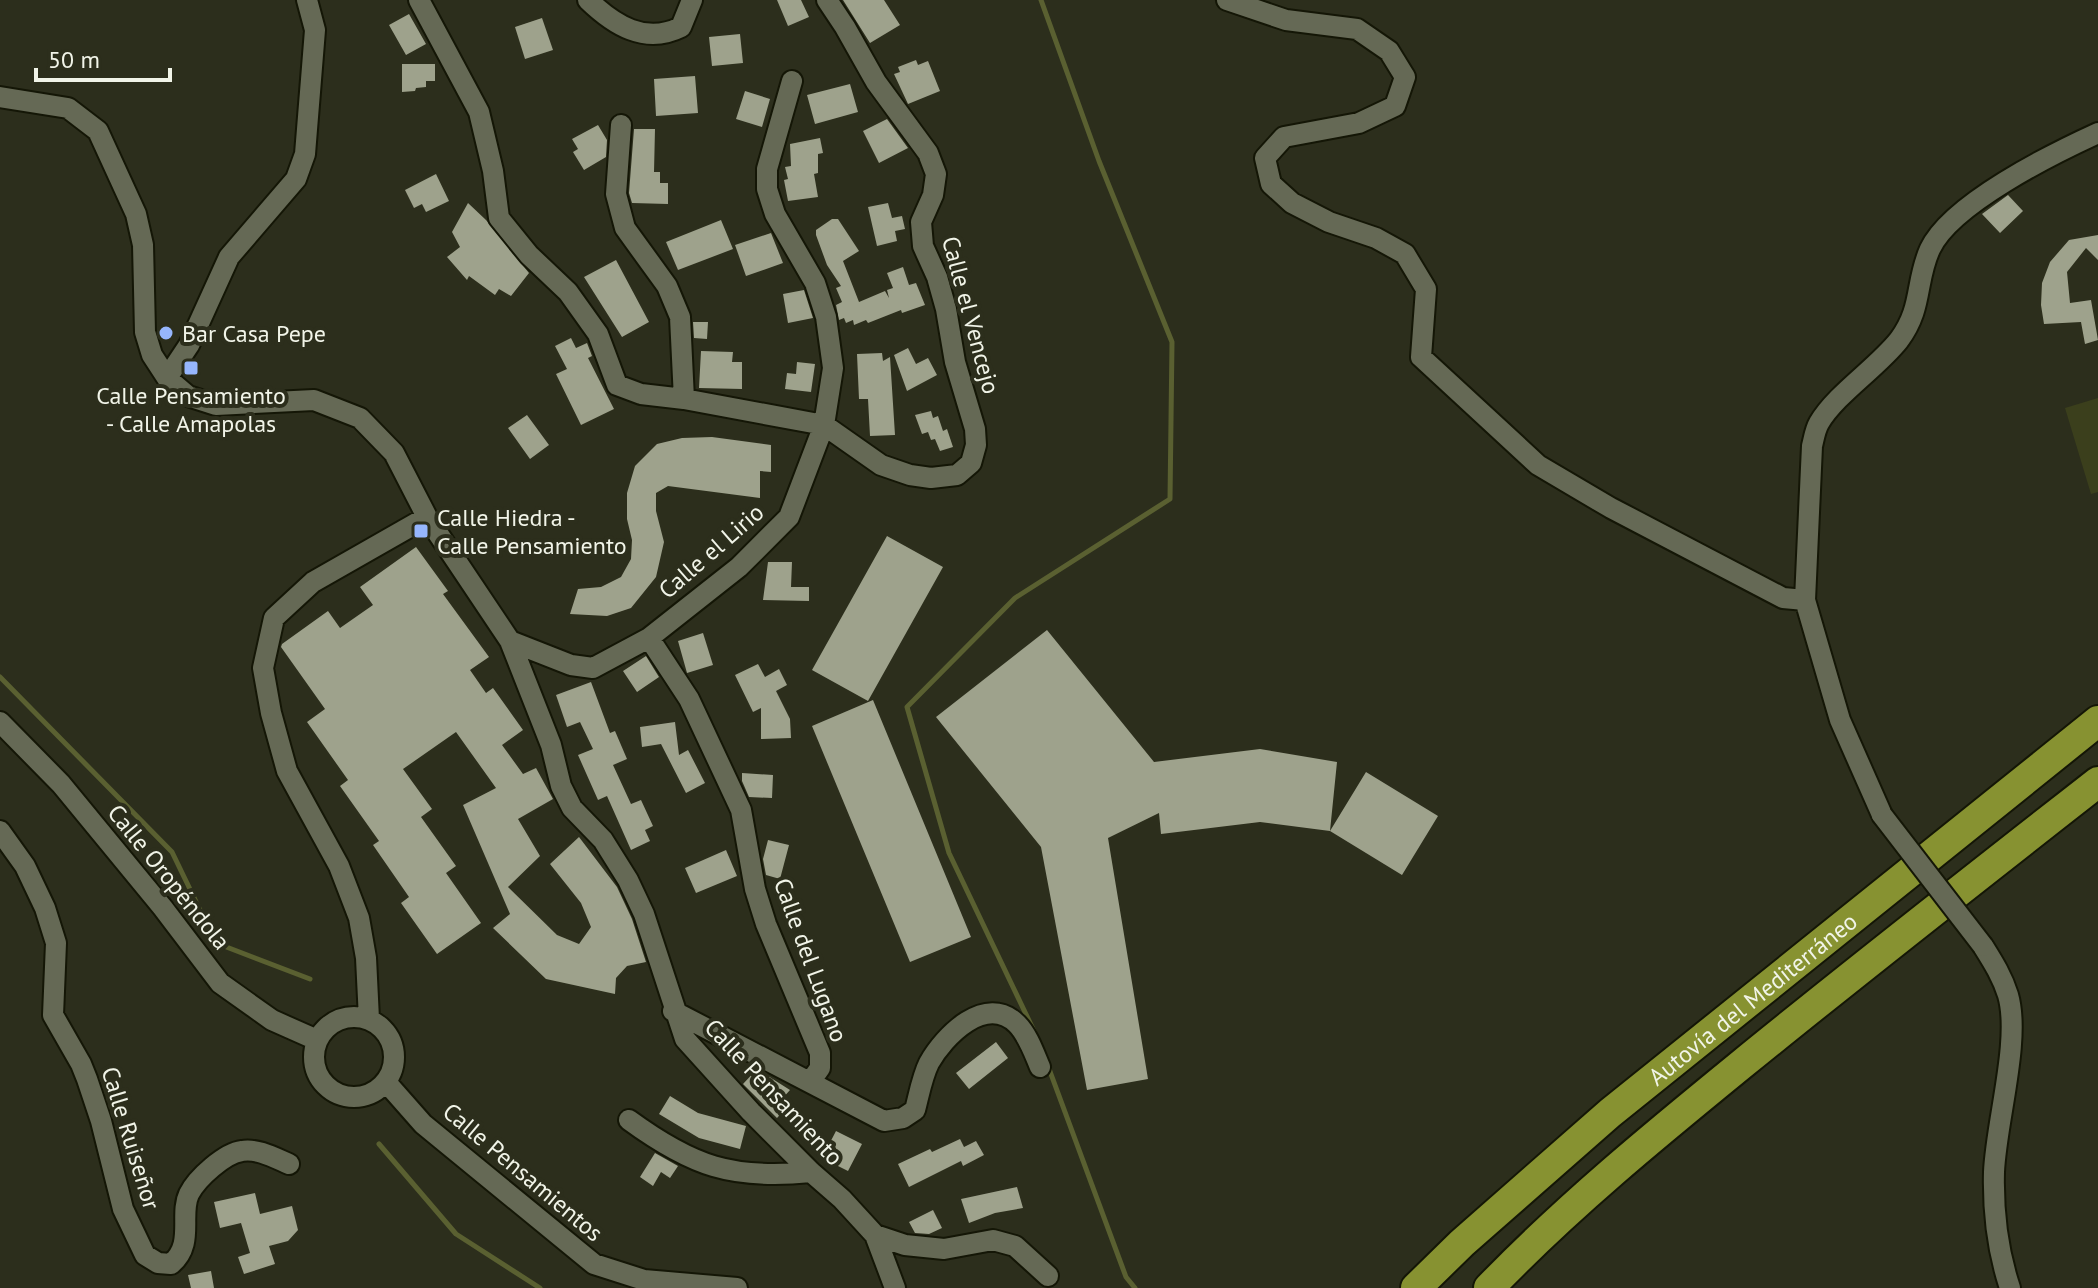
<svg xmlns="http://www.w3.org/2000/svg" width="2098" height="1288" font-family="'PT Sans',sans-serif">
	<rect width="100%" height="100%" fill="#2c2e1c"/>
	<path fill="#3b3f1c" d="M2098,398V492L2091,494L2065,408Z"/>
	<g fill="none" stroke-linecap="round" stroke-linejoin="round">
		<path stroke="#5a6031" stroke-width="5" d="M0,677L172,852L216,943L310,979
			M1034,1031L949,853L907,707L1015,598L1170,499L1172,342L1099,161L1041,0
			M1048,1066L1126,1277L1135,1288
			M379,1144L456,1234L540,1288"/>
	</g>
	<path fill="#9ea28c" d="M777,0H801L809,17L788,26Z
		M843,0H884L900,25L870,43Z
		M409,14L426,44L406,55L389,25Z
		M542,18L553,50L525,59L515,27Z
		M740,34L743,63L712,66L709,37Z
		M916,60L918,65L928,61L940,91L908,104L894,74L900,72L898,67Z
		M402,64H435V81H426V87L416,88L415,91L402,92Z
		M695,76L698,113L656,116L654,79Z
		M850,84L858,112L815,124L807,95Z
		M745,91L770,99L762,127L736,119Z
		M887,119L908,148L879,163L863,131Z
		M598,125L607,140L606,157L584,170L573,152L578,149L572,139Z
		M634,129H655L654,172H660V183H668V204L632,203L629,193Z
		M820,138L823,153L818,154V173L814,174L818,197L788,201L784,180L788,179L785,167L791,166L790,144Z
		M436,174L449,201L426,212L422,204L414,208L405,190Z
		M2008,195L2023,211L2000,233L1982,214Z
		M468,203L486,220L529,273L511,296L499,289L495,295L469,276L467,280L447,257L460,247L452,232Z
		M888,203L892,218L902,216L905,229L895,231L897,241L877,246L868,207Z
		M832,219H838L859,251L843,261L859,302L885,291L889,298L887,290L893,288L887,273L903,267L909,285L916,283L925,305L902,313L901,310L868,323L866,320L854,325L853,320L846,323L844,318L839,320L836,305L842,302L836,288L841,286L827,265L816,235V230Z
		M721,220L733,249L678,270L666,242Z
		M771,233L783,263L746,276L735,245Z
		M2098,235V260L2086,248L2067,272L2070,303L2091,300L2098,340L2085,344L2081,322L2044,324L2041,305L2042,283L2050,262L2069,240Z
		M616,260L649,322L622,337L584,277Z
		M804,290L813,318L788,323L783,294Z
		M693,322H708L707,339L694,338Z
		M571,338L576,348L587,343L592,356L588,358L614,409L581,425L556,374L567,369L555,346Z
		M908,348L916,364L928,358L937,375L907,391L894,355Z
		M701,351L733,352L732,362H742V389L699,388Z
		M882,353L883,361L890,357L895,435L870,436L868,399H859L857,354Z
		M797,362L815,364L811,392L785,389L787,373L796,374Z
		M931,411L933,418L938,416L943,431L947,429L953,447L940,451L935,439L931,440L928,432L922,434L915,415Z
		M527,415L549,445L530,459L508,428Z
		M712,437L771,445V472L760,471V498L668,486L656,493V511L664,542L656,577L631,608L607,616L570,614L578,589L601,587L621,577L631,559L632,540L627,519V493L635,466L657,444L682,438Z
		M887,536L943,567L868,701L812,670Z
		M416,547L448,591L443,594L489,657L470,670L486,693L493,688L523,730L502,745L523,774L536,768L553,799L518,819L540,856L508,887L557,935L579,944L591,927L581,903L550,864L579,837L617,887L632,919L646,962L627,966L616,978L615,994L546,979L493,928L510,914L463,805L496,788L456,732L403,769L432,809L421,817L456,866L446,873L481,923L437,954L401,903L409,897L373,845L379,841L340,786L348,780L307,722L325,709L281,647L282,644L328,611L340,628L373,605L360,587Z
		M768,562H792L791,587H809V601L763,600Z
		M1047,630L1154,762L1260,749L1337,762L1330,831L1260,822L1161,834L1159,813L1108,838L1148,1079L1087,1090L1041,847L936,717Z
		M703,633L713,665L687,673L678,641Z
		M646,656L659,677L637,692L623,671Z
		M758,664L765,677L779,669L787,685L776,691L790,719L791,738L761,739V708L753,712L735,675Z
		M591,682L610,733L615,731L627,759L613,765L631,804L641,800L653,826L645,830L650,841L631,850L607,796L598,800L578,755L593,749L580,722L567,727L556,695Z
		M873,700L971,937L910,962L812,726Z
		M675,722L679,755L688,750L705,783L686,793L661,744L642,747L640,727Z
		M1366,772L1438,816L1402,875L1330,831Z
		M742,773L773,775L772,798L749,797L742,781Z
		M768,840L789,845L780,879L766,875L763,859Z
		M726,850L737,876L696,893L685,868Z
		M996,1042L1008,1058L969,1089L956,1073Z
		M757,1069L790,1090L781,1100L788,1106L777,1118L743,1084Z
		M670,1096L698,1113L746,1126L740,1149L699,1138L659,1114Z
		M836,1131L862,1144L848,1171L822,1158Z
		M960,1139L964,1147L976,1141L984,1155L963,1166L961,1161L909,1187L898,1164L930,1149L932,1152Z
		M655,1153L678,1166L670,1178L661,1172L653,1186L640,1177Z
		M1017,1187L1023,1208L995,1213L969,1223L961,1199Z
		M255,1193L260,1214L292,1206L298,1230L288,1241L269,1246L275,1264L244,1274L238,1257L250,1253L241,1223L220,1228L214,1202Z
		M933,1210L942,1228L929,1234L915,1233L909,1222Z
		M211,1271L214,1288H191L188,1275Z"/>
	<g fill="none" stroke-linecap="round" stroke-linejoin="round">
		<g stroke="#141606" stroke-width="24">
			<path id="minor" d="M419,0L479,112L493,171L499,218L529,255L568,292L598,334L617,385L641,394L684,399L824,425L881,465L910,475L931,478L957,475L971,463L976,445L975,429L955,362L946,309L937,277L923,246L921,222L933,195L936,174L928,153L876,82L845,27L827,0
				M588,0C614,25 645,45 681,27L692,0
				M1227,0L1286,20L1357,29L1389,51L1405,77L1395,106L1359,123L1284,137L1265,158L1271,184L1292,203L1329,222L1376,238L1405,254L1426,289L1421,357L1538,465L1611,508L1783,598L1805,600
				M0,97L68,108L98,131L136,214L143,245L145,332L152,355L167,378L188,396L216,405L314,400L360,418L394,453L427,517L510,641L551,745L561,786L572,808L603,840L628,880L644,914L685,1039L751,1112L811,1172L842,1199L875,1235L895,1288
				M621,125L616,194L625,228L667,286L680,317L684,399
				M167,378L189,345L229,257L296,179L305,154L315,30L307,0
				M649,638L689,699L741,810L755,889L766,924L820,1053V1068L810,1082
				M510,641L571,665L593,668L649,638L739,567L789,517L824,425L833,368L826,317L815,283L775,214L767,189V169L792,81
				M0,722L61,784L163,908L220,983L272,1020L317,1040
				M1882,815L1840,720L1805,600L1812,446C1814,438 1815,430 1819,423C1836,394 1877,368 1899,340C1923,308 1915,282 1930,249C1951,204 2052,154 2098,133
				M0,831L25,866L45,908L56,943L53,1015L81,1064L87,1079L101,1121L123,1209L145,1255L158,1263L171,1264C195,1244 179,1215 189,1194C197,1178 225,1153 242,1151C257,1148 275,1158 289,1164
				M1983,946C1993,962 2002,976 2008,995C2021,1040 1996,1122 1994,1172C1993,1210 1998,1252 2010,1288
				M673,1011L884,1121L903,1118L915,1110C919,1095 922,1077 929,1063C944,1036 986,993 1017,1024C1028,1035 1034,1053 1040,1067
				M314 1057a40 40 0 1 1 80 0a40 40 0 1 1-80 0Z
				M369,1019L366,958L359,918L339,866L287,771L271,713L263,668L274,618L313,582L427,517
				M386,1082L423,1124L594,1264L644,1280L737,1288
				M629,1120C692,1166 732,1180 811,1172
				M875,1235L905,1245L944,1249L993,1240L1015,1246L1048,1276"/>
		</g>
		<g stroke="#141606" stroke-width="34">
			<g id="highway">
				<path id="s1" d="M1416,1288L1462,1243L1610,1113L2098,721"/>
				<path d="M1489,1288C1567,1207 1655,1135 1742,1064C1860,968 1979,875 2098,782"/>
			</g>
		</g>
		<use href="#minor" stroke="#656955" stroke-width="20"/>
		<use href="#highway" stroke="#879231" stroke-width="30"/>
		<g stroke="#141606" stroke-width="24" stroke-linecap="butt">
			<path id="minor-bridge" d="M1882,815L1983,946"/>
		</g>
		<use href="#minor-bridge" stroke="#656955" stroke-width="20"/>
	</g>
	<g fill="#96b6fd" stroke="#2c2e1c" stroke-width="3">
		<circle cx="166" cy="333" r="8"/>
		<rect x="183" y="360" width="16" height="16" rx="4"/>
		<rect x="413" y="523" width="16" height="16" rx="4"/>
	</g>
	<g text-anchor="middle" dominant-baseline="central" stroke-width="8" stroke-linejoin="round" paint-order="stroke">
		<g font-size="24" fill="#f1f4e8" stroke="#2c2e1c">
			<text transform="translate(971 315) rotate(75)">Calle el Vencejo</text>
			<text transform="translate(711 551) rotate(-41)">Calle el Lirio</text>
			<text transform="translate(169 877) rotate(51)">Calle Oropéndola</text>
			<text transform="translate(811 960) rotate(70)">Calle del Lugano</text>
			<text stroke="none"><textPath href="#s1" startOffset="444">Autovía del Mediterráneo</textPath></text>
			<text transform="translate(774 1092) rotate(47)">Calle Pensamiento</text>
			<text transform="translate(131 1138) rotate(73)">Calle Ruiseñor</text>
			<text transform="translate(523 1172) rotate(40)">Calle Pensamientos</text>
		</g>
		<g font-size="24" fill="#f1f4e8" stroke="#2c2e1c" text-anchor="start">
			<text x="182" y="333">Bar Casa Pepe</text>
			<text x="191" y="395" text-anchor="middle">Calle Pensamiento<tspan x="191" dy="28">- Calle Amapolas</tspan></text>
			<text x="437" y="517">Calle Hiedra -<tspan x="437" dy="28">Calle Pensamiento</tspan></text>
		</g>
	</g>
	<path d="M36 68v12h134v-12" fill="none" stroke="#f1f4e8" stroke-width="4"/>
	<text x="48" y="68" font-size="24" fill="#f1f4e8" stroke="#2c2e1c" stroke-width="6" paint-order="stroke">50 m</text>
</svg>
